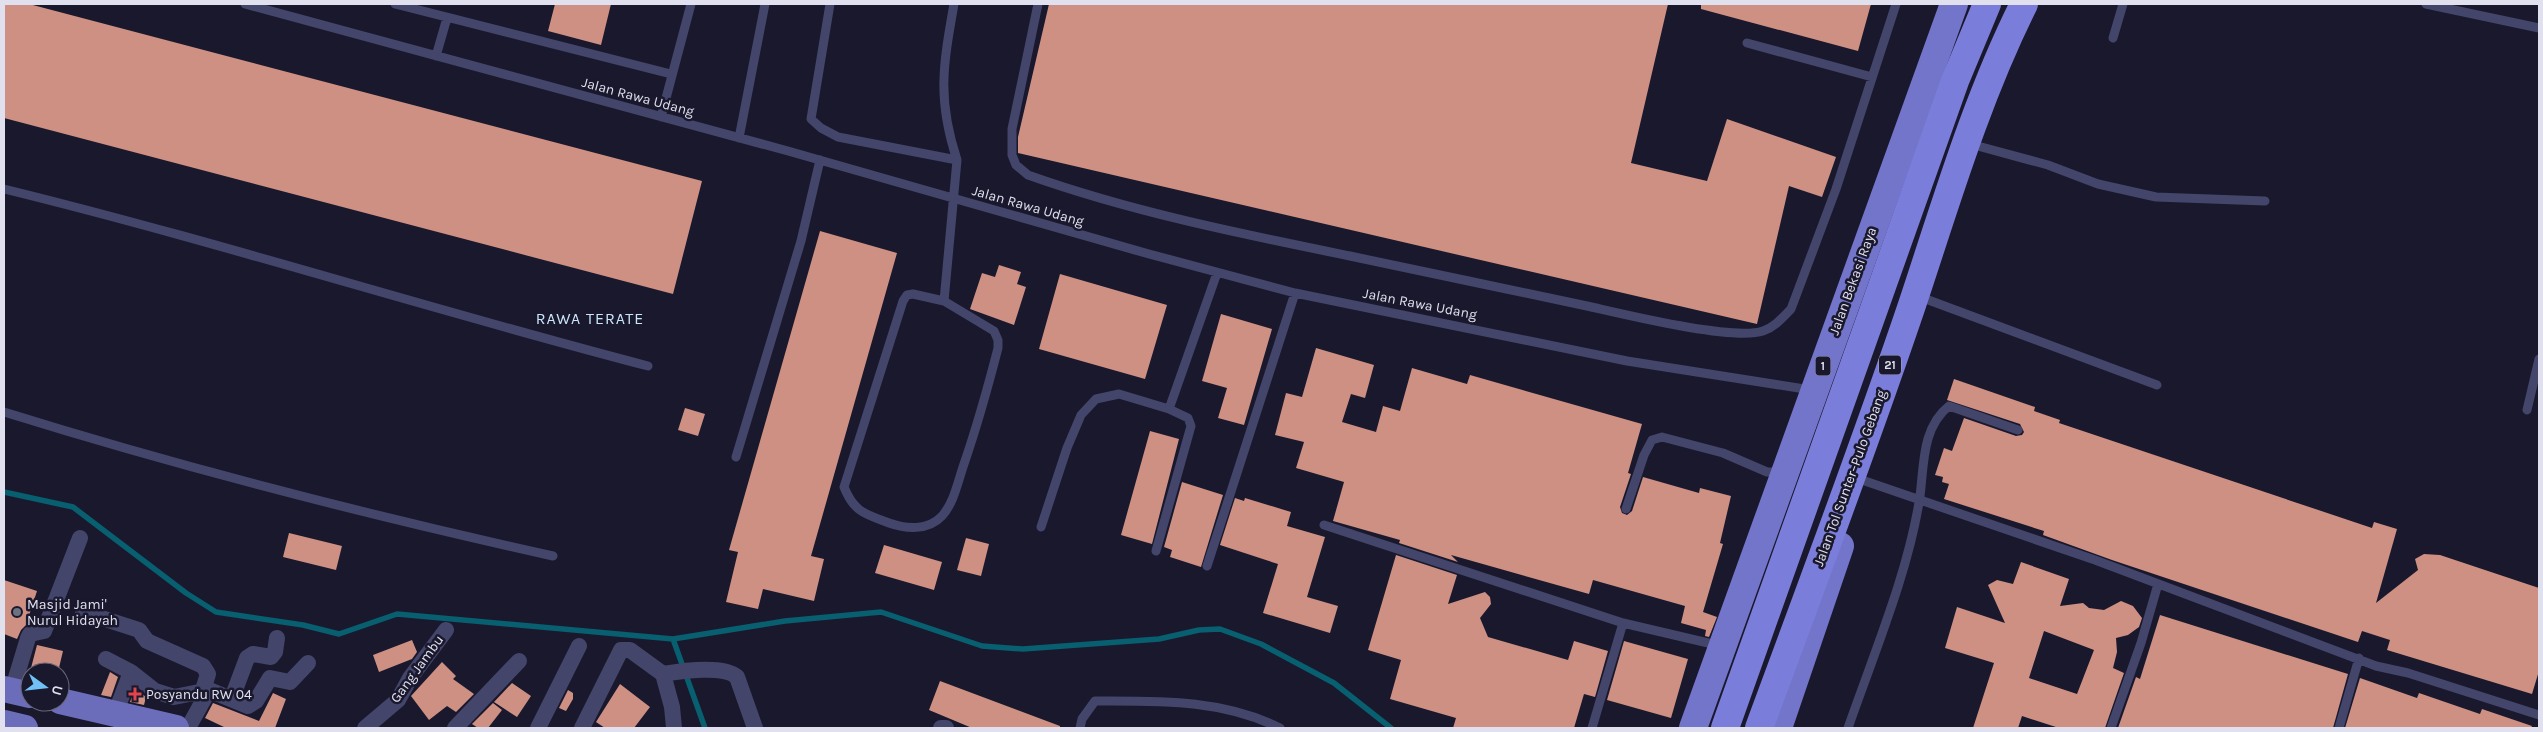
<svg xmlns="http://www.w3.org/2000/svg" width="2543" height="732" font-family="Karla,sans-serif">
	<rect width="100%" height="100%" fill="#1a182d"/>
	<g fill="none" stroke-linecap="round" stroke-linejoin="round">
		<path stroke="#075f70" stroke-width="5.5" d="M4,492L73,507L186,593L216,612L303,625L339,634L397,614L673,639L705,728
			M673,639L785,621L881,612L982,646L1023,649L1159,639L1199,630L1220,629L1261,644L1334,683L1391,728"/>
	</g>
	<path fill="#cd9082" fill-rule="evenodd" d="M4,4H29L702,181L673,294L4,118Z
		M555,4H611L601,45L548,31Z
		M1049,4H1668L1631,163L1707,181L1727,119L1836,157L1822,197L1789,186L1757,324L1018,153V137Z
		M1701,4H1871L1858,51L1701,9Z
		M820,231L897,253L811,556L824,559L814,601L763,589L758,609L726,602L738,552L729,550Z
		M999,265L1021,272L1017,284L1026,287L1014,325L970,309L982,273L995,277Z
		M1060,274L1167,305L1145,379L1039,349Z
		M1221,314L1272,329L1244,425L1218,418L1227,388L1202,381Z
		M1316,348L1374,365L1365,398L1351,394L1342,422L1376,432L1383,406L1400,411L1412,368L1467,384L1470,375L1642,424L1628,473L1631,474L1620,507L1622,513L1627,515L1632,511L1643,477L1699,493L1700,488L1731,496L1720,543L1723,544L1703,612L1717,617L1709,637L1705,636L1706,630L1681,623L1685,606L1593,580L1589,594L1451,555L1458,562L1399,543L1400,540L1333,521L1344,482L1296,468L1304,442L1275,435L1286,393L1302,397Z
		M1954,379L2035,407L2034,411L2060,420L2059,423L2372,528L2374,522L2397,529L2376,603L2418,570L2415,559L2424,554L2440,555L2539,588V671L2532,694L2387,650L2390,640L2362,631L2358,642L2112,560L2043,535L2044,531L1944,499L1949,484L1942,482L1943,477L1935,475L1944,448L1952,451L1964,418L2016,436L2022,435L2024,432L2020,424L1947,400Z
		M685,408L705,414L698,436L678,430Z
		M1150,431L1179,439L1152,544L1121,535Z
		M1182,482L1223,495L1201,567L1170,557L1172,550L1164,547Z
		M1235,498L1244,501L1245,498L1291,512L1287,526L1325,537L1307,597L1338,606L1330,633L1263,613L1278,564L1220,545Z
		M289,533L342,546L336,570L283,557Z
		M966,538L989,544L981,576L957,570Z
		M884,545L942,562L934,590L875,573Z
		M1396,555L1457,575L1448,604L1485,592L1490,597L1491,604L1480,618L1488,637L1568,660L1574,641L1608,651L1595,697L1584,694L1574,728H1453L1456,718L1390,699L1401,660L1368,650Z
		M2021,562L2069,579L2060,606L2083,603L2089,608L2104,610L2121,601L2133,606L2142,618L2139,627L2128,635L2116,638L2117,652L2113,668L2124,673L2105,728H2059L2022,716L2018,728H1973L1994,663L1945,648L1957,607L2005,623L1988,585L1997,580L2013,584ZM2044,631L2094,650L2077,694L2029,678Z
		M4,580L37,591L26,625L21,630L17,639L4,634Z
		M2160,615L2348,674L2333,728H2118L2136,677L2140,679Z
		M412,640L417,652L412,659L379,672L373,655Z
		M1624,641L1688,659L1671,718L1607,700Z
		M37,645L63,651L58,672L31,668Z
		M442,662L456,676L453,679L474,694L456,712L447,706L429,720L411,696Z
		M110,672L118,677L111,697L101,695Z
		M2360,678L2417,698L2419,693L2480,714L2482,709L2532,726L2531,728H2345Z
		M940,681L1060,726V728H972L929,710Z
		M512,683L531,696L517,717L494,702Z
		M620,684L650,707L634,728H605L596,722Z
		M135,688L146,697L144,705L130,702Z
		M568,690L573,693V699L566,711L559,708Z
		M273,693L286,699L275,728H226L205,718L213,703L259,721Z
		M493,703L502,710L488,728H478L472,724Z"/>
	<g fill="none" stroke-linecap="round" stroke-linejoin="round">
		<path stroke="#43456a" stroke-width="9" d="M245,4L788,151L1149,254L1295,293L1627,361L1811,390
			M395,4L671,74
			M830,4L811,119L821,128L838,137L957,160C937,99 943,66 954,4
			M1038,4L1012,129V155L1016,165L1028,175C1132,212 1242,234 1350,256C1429,272 1508,290 1587,306C1623,314 1732,341 1763,331C1775,327 1783,317 1791,309L1836,189L1896,4
			M2426,4L2539,28
			M2113,38L2123,4
			M1747,43L1872,77
			M436,56L447,18
			M661,117L691,4
			M739,138L765,4
			M1974,145L2048,165L2098,184L2156,197L2265,201
			M4,189C220,242 432,310 648,366
			M1923,298L2157,385
			M944,301L913,294L907,295L903,301L844,487C854,512 865,514 889,523C906,529 928,531 942,516C954,503 958,481 964,464C977,426 988,387 998,348V340L994,331L944,301L957,160
			M2527,410L2539,359
			M4,412C184,468 368,515 553,556
			M736,457L801,241L820,160
			M1862,480L2095,560L2376,666L2408,673L2539,715
			M1626,509L1644,455L1652,440L1662,437L1723,453L1767,472H1781
			M1324,525L1623,623L1721,646
			M1041,527L1067,448L1081,415L1096,399L1119,394L1169,409L1217,273
			M1156,551L1191,426L1188,418L1169,409
			M1207,566L1295,293
			M1080,728L1082,719L1095,701C1159,701 1222,699 1280,728
			M1592,728L1623,623
			M1848,728C1873,656 1909,571 1920,496C1924,465 1922,427 1949,406L2018,430
			M2111,728L2141,643L2158,584
			M2339,728L2359,658"/>
		<path stroke="#43456a" stroke-width="16" d="M83,612L139,630L147,641L203,666L208,674L203,690
			M106,659L131,672L155,691L174,697L209,690L248,706L256,701L270,678L290,682L308,663
			M663,674C681,671 724,665 737,677L755,728
			M12,691L28,638L30,634L44,631L80,538
			M232,698L247,658L253,654L271,657L275,652L277,638
			M115,714L131,672
			M188,728L209,690
			M365,728L398,700L410,678L446,630
			M455,728L519,661
			M538,728L579,646
			M582,728L621,650H630L663,674L672,707L674,728
			M941,728H946"/>
		<path stroke="#6b6dba" stroke-width="26" d="M4,689L30,695
			M60,701L176,728
			M4,723L25,728"/>
		<path stroke="#7375ca" stroke-width="28" d="M1693,728L1954,4
			M1778,728L1840,546"/>
		<path stroke="#7b7dda" stroke-width="28" d="M1725,728L1955,81L1987,4"/>
		<path stroke="#7b7dda" stroke-width="28" d="M1759,728C1811,587 1864,447 1912,305C1946,203 1976,100 2024,4"/>
	</g>
	<circle fill="#6b7280" stroke="#1a182d" stroke-width="2" cx="17" cy="612" r="5"/>
	<path fill="#e0444e" stroke="#1a182d" stroke-width="2" d="M132.5 686.5h5v5h5v5h-5v5h-5v-5h-5v-5h5z"/>
	<g text-anchor="middle" dominant-baseline="central" stroke-width="5" stroke-linejoin="round" paint-order="stroke">
		<g fill="#1a182d" stroke="#a5a4b4" stroke-width="1">
			<rect x="1879" y="355.5" width="22" height="19" rx="4"/>
			<rect x="1815.5" y="356.5" width="15" height="19" rx="4"/>
		</g>
		<g font-size="12" font-weight="bold" fill="#e0e0ee">
			<text x="1890" y="365">21</text>
			<text x="1823" y="366">1</text>
		</g>
		<g font-size="14" fill="#e0e0ee" stroke="#1a182d">
			<text transform="translate(638 97) rotate(15)">Jalan Rawa Udang</text>
			<text transform="translate(1028 206) rotate(16)">Jalan Rawa Udang</text>
			<text transform="translate(1853 281) rotate(-70)">Jalan Bekasi Raya</text>
			<text transform="translate(1420 304) rotate(11)">Jalan Rawa Udang</text>
			<text transform="translate(1850 478) rotate(-70)">Jalan Tol Sunter–Pulo Gebang</text>
			<text transform="translate(417 669) rotate(-54)">Gang Jambu</text>
		</g>
		<g font-size="14" fill="#e0e0ee" stroke="#1a182d" text-anchor="start">
			<text x="27" y="604">Masjid Jami'<tspan x="27" dy="16">Nurul Hidayah</tspan></text>
			<text x="146" y="694">Posyandu RW 04</text>
		</g>
		<g font-size="16" letter-spacing="1" fill="#cae6fa" stroke="#1a182d">
			<text x="590" y="318">RAWA TERATE</text>
		</g>
	</g>
	<rect width="2543" height="732" fill="none" stroke="#e0e0ee" stroke-width="10"/>
	<g transform="translate(45 687) rotate(105)"><circle r="24" fill="#1a182d" stroke="#69687a"/>
	<path d="M0-4L9 19L0 12L-9 19Z" fill="#71c1f4"/>
	<text y="-8" font-size="14" font-weight="bold" text-anchor="middle" fill="#e0e0ee">U</text>
	</g>
</svg>
